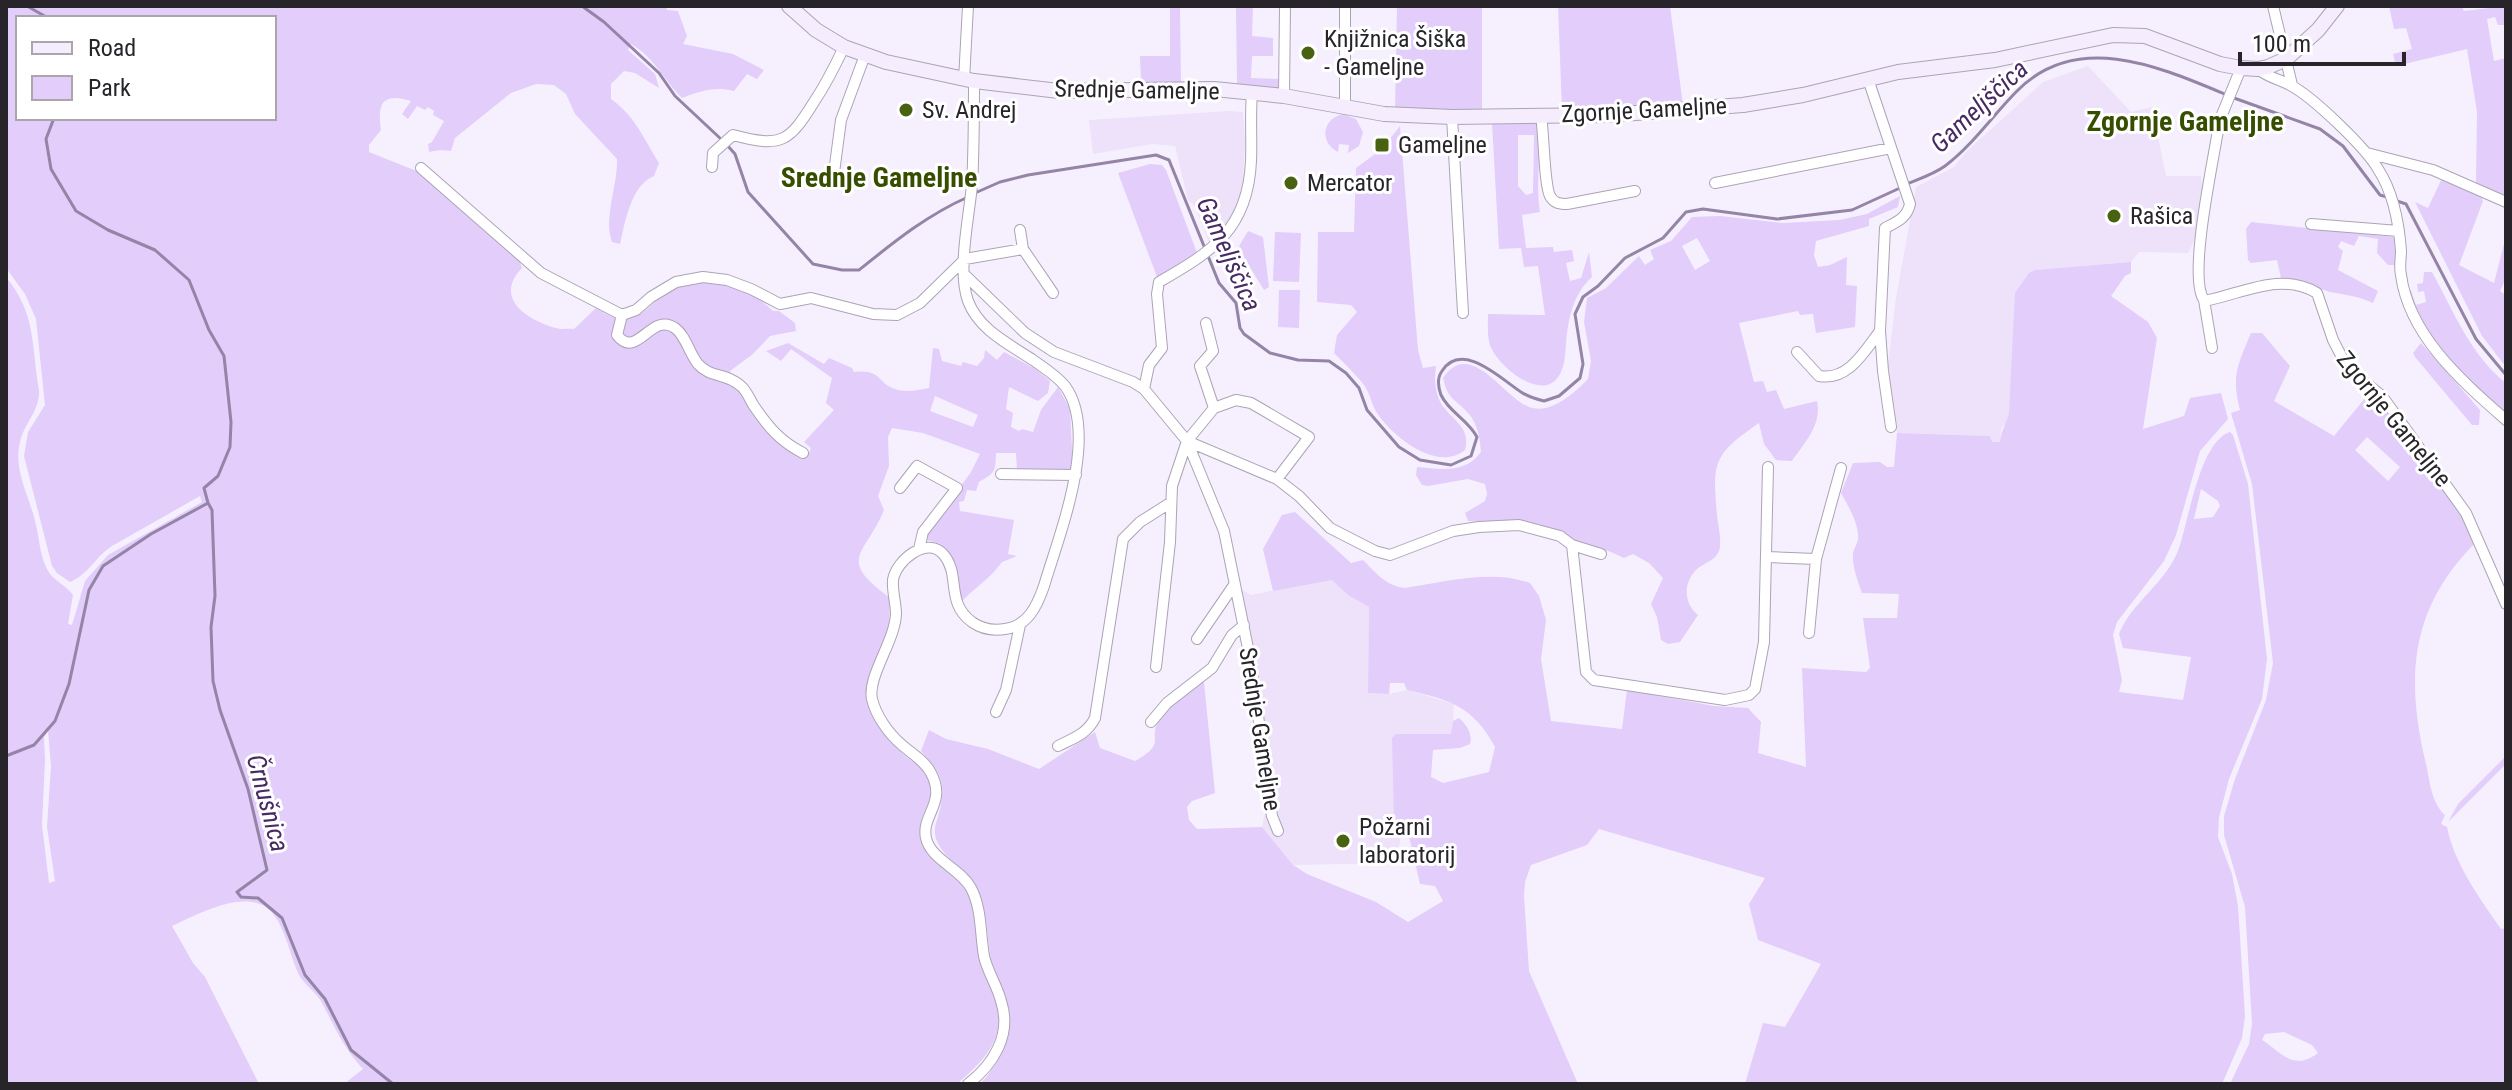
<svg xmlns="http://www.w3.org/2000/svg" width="2512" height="1090" font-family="'Roboto Condensed',sans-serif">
	<rect width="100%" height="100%" fill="#f6f0fe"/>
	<path fill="#ede2fa" d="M2088,66L2131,112L2152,107L2166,176H2201L2203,199L2194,241L2188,253L2139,252L2131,262L2035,270L2029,273L2021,288L2009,412L2007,422L2001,429L2000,442H1991L1990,436L1897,433L1887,373L1896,298L1916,187L1954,167L1966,152L2043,82Z
		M1229,111L1243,112L1245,140L1243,181L1233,219L1210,245L1195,207L1188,200L1175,146L1152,144L1093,154L1089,120Z
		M1332,579L1348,595L1369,607L1368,693L1389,694L1407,690L1454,704L1452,734H1397L1400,843L1392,863L1293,865L1262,827L1267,803L1239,588L1251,595Z"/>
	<path fill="#e2cdfb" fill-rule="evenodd" d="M6,6H666L667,10L678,11L687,36L683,44L733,54L764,70L757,79L747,74L734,91C715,86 700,91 682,98C663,79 655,58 631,44L628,50L655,74L659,88L635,73L624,71L611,84V99C635,116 644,139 659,163L654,176C631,185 625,222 620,244L612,242C603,218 618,185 617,159L575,114L566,94L554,85L536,84L511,93L455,138L451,151C444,150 437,150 429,152L428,144L432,142L444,121L433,115L434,111L428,107L425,110L417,106L408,119L402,114L411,101C382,92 377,104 381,130L369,145V152L419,172L519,259L522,268C493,298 527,320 556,328C563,330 568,328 574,329L596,308C609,316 620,323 636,316C647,312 655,300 665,293C699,272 745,284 773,311H779L795,323L796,331L770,336L753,354L730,371L733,381L793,446L809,453L811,448L804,442L834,410L826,403L832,378L791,349L781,361L766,351L788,343L824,364L829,358L852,368L854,372C883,369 876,383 895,389C907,393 917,390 929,388L933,348L939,349L942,361L961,366L963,362L977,366L984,358L985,350L997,360L1004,352L1034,368L1050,381L1048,393L1038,401L1009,387L1006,409L1013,413L1011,427L1019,431L1022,429L1033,432L1041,410L1058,387L1070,409L1073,470L1017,471L1016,453H996C995,472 996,472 979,482L976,491L967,490L964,501L959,502L960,511L1014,520L1008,554L1017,556L1002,562C990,579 974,588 960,603L950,555L941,544L923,539L971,472L980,454L923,433L892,428L888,437L889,466L878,496L884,510C865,556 836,558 889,597C891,614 889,631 884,646C877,663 866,675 868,693C870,718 886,739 905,756C914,763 922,766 927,777C941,804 916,818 924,848C938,863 957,874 967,892C978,911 974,932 979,953C982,968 991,980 995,994C1008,1036 987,1058 957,1084H344L363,1069C341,1044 336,1029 321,1001C315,991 303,984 298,973C290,955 286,931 274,915C251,884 198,914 172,926L193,963L205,977L259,1084H6V277C37,315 31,346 39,390C40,411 24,423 20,442C13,470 29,495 35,521C39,536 40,556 47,569C53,581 66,585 73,595L68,624L72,625L85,581L108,555L202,502L200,496L112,546C96,556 88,575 70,582L57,573L52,566L24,456L28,432L45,405L36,319L25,294L6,268ZM18,18H274V118H18ZM935,396L978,415L973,427L930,411ZM48,731L51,766L47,827L55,881L49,883L42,825L45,760L44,737Z
		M1170,6H1180L1181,83L1141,82L1140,56H1170Z
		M1236,6H1253L1252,36L1273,38V56H1252L1251,78L1279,79L1278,88L1237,86Z
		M1397,6H1482V111L1395,110Z
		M1558,6H1670L1683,105L1562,110Z
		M2389,6H2462L2464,11L2506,6V25H2498L2495,17L2487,19L2494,61L2506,58V198L2476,185L2477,112L2467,49L2396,66L2393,54L2412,49L2406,28L2394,29Z
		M1343,114L1356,119L1363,132L1359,146L1348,153L1349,145L1339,144L1338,152C1319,142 1322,119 1343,114Z
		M1533,122L1538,125C1542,154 1535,182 1540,212L1522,215L1526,248L1553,247L1554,252L1572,250L1574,261L1566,263L1570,281L1581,278L1589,252L1592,277C1573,294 1568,319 1566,344C1565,354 1565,365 1560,374C1544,405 1497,366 1490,345C1487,336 1488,323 1488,314L1545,315L1538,266L1524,267L1521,248L1499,249L1492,123ZM1518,135H1534L1533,193L1526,195L1518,186Z
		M1400,126L1418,350L1423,368L1436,366C1434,379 1435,394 1442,405C1453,421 1471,427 1465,450C1437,473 1392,436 1377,413C1370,402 1371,392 1360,380C1352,371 1343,362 1334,353L1337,335L1357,312L1351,305L1317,302L1318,232H1354L1356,168L1382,149Z
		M1150,164L1162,165L1166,170L1197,253L1160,277H1157L1118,173Z
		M2443,176L2480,193L2483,201L2459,265L2494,283L2506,236V278L2500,291L2506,295V367L2482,336L2415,202L2428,208Z
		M1900,196L1898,207L1869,219V226L1816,241L1814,255L1818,267L1830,265L1847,257L1846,285L1857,286L1855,327L1816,333L1813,314L1800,315L1798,311L1739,323L1754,382L1763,381L1767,392L1776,390L1784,409L1817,401C1822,425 1805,442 1792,461L1776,460L1764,444L1759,423C1714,454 1712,461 1717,515C1718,525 1721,536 1720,546C1719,561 1703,562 1695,571C1683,585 1684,603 1698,615L1680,642L1668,644L1661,640L1657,617L1651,604L1663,578L1649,563L1633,554L1624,558L1611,552L1514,522L1468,521L1465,513L1485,501L1487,494L1485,484L1468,479L1428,486L1422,485L1416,475L1417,467C1441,469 1465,474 1481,452C1480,439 1478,425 1469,414C1456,399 1448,401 1443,378C1470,337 1504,398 1529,407C1551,415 1574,393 1588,379L1591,361L1584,322L1587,298L1606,288L1639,256L1645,265L1654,259L1650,250L1671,241L1692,217L1720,216L1783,223L1839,220L1867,214ZM1697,238L1710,261L1695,270L1682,246Z
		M2251,222L2394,237L2396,265H2388L2377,253L2378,239L2359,236L2354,246L2341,241L2338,247L2343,251L2338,270L2378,291L2373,303C2358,296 2346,295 2330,292C2312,287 2302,280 2281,278L2277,260L2251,263L2248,260L2246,229Z
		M1248,231L1263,237L1269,287L1264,290L1238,248Z
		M1275,232L1301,233L1299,282L1273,281Z
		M2131,262V273L2125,276L2111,296L2148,322L2157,338L2143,429L2184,416L2190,398L2221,393L2228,419L2200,451L2176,535L2164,561L2117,622L2113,635L2122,680L2119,692L2183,700L2191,657L2123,648L2119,634C2132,601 2167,583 2179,548C2189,519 2200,441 2230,432L2233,435L2248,484L2267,659L2262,699L2229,779L2219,817L2218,837L2232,874L2238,906L2245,1016L2242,1038L2222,1084H1745L1763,1023L1785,1027L1821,964L1758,940L1749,904L1765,878L1599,829L1587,845L1531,865L1525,882L1524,896L1529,971L1578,1084H979C986,1079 990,1072 995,1065C1024,1021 996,997 990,954C987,933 987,912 979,893C971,871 945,861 937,841C933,832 935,826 938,817C946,786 944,775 921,751L929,730L946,739L988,749L1039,769L1095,732L1100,748L1135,761C1168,743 1147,739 1159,721C1170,704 1186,692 1202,680L1204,682L1215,793L1192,801L1187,807L1189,820L1197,829L1262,827L1293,865L1307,874L1376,902L1408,922L1443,901L1435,886L1420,884L1408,832L1394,817L1392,738L1396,734H1451L1453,721L1459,718C1466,724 1473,734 1470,744L1460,748L1433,750L1431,777L1443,783L1489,772L1495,747C1473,706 1450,700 1407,690L1404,683H1390L1389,694L1368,693L1369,607L1348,595L1332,580L1273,591L1263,549L1282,515L1295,512L1351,563L1363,560C1376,573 1386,586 1405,588C1444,582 1492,569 1530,583L1539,596L1546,620L1541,659L1551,721L1622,729L1627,690L1714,706L1748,708L1761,722L1758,753L1806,767L1802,668L1866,672L1870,668L1863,618H1897L1899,594L1862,593C1858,581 1852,567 1853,554C1854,547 1859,543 1858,535C1857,520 1848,506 1841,493L1853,463L1880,462L1887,467H1894L1897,433L1990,436L1992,442H2000C2001,430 2007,424 2009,412L2015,293L2029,273L2035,270ZM2201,489L2218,501L2220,506L2213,517L2194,519Z
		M2424,272H2432C2453,310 2471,356 2506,383V416C2465,382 2427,341 2408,290H2411L2416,305L2426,302L2424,291L2418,292L2417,284L2423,283Z
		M1279,290H1300L1299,328L1278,327Z
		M2251,333H2262L2290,366L2274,401L2334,436L2370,392L2380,400L2448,489L2476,542C2410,608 2405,677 2426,764C2430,781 2431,803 2445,815L2441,824L2447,827C2454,863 2480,899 2501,929L2506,928V1084H2230L2249,1044L2252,1024L2245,907L2224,835V816L2235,779L2266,700L2273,663L2252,484L2231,413L2240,410C2231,376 2238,364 2251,333ZM2367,437L2400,467L2388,481L2355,450ZM2284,1032L2312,1045L2318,1053C2293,1072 2281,1052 2262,1040L2265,1034Z
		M2421,343L2480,410L2479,425H2472L2415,357L2413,353Z
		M2506,756V764L2448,822L2458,804Z"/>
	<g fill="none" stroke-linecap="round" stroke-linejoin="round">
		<path stroke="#9484a6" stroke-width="3" d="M27,6L48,18
			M582,6L604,22L659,73L675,96L722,140
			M2234,98L2320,129L2343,146L2380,195L2387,197
			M727,145L735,154L748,192L813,264L842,270H859C894,242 927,215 968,197
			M1907,184C1919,179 1934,174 1945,166C1972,146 1993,115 2017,91C2077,30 2160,67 2227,95
			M975,193L1000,182L1028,175L1156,155L1169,160L1219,283L1236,303L1240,328L1244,334L1270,353L1298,360L1329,361L1346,373L1359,388L1367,410L1399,447L1420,460L1451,465L1471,456L1477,437C1468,420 1449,412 1441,395C1438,387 1437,378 1442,371C1462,340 1501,379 1521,392C1527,396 1536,399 1544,401L1559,396L1580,378L1583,364L1575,314L1583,297L1598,286L1625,258L1663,238L1686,212L1703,209L1777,219L1852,210L1900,188
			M2394,200L2406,204L2476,339L2506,375
			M208,503L212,510L215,596L211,627L213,681L220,710L248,789L267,870L237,892L241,897L258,898L282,918L305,975L325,999L351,1050L393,1084
			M6,756L34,745L55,721L69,684L89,590L103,566L151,534L208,503L204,488L218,476L230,447L231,422L224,356L209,330L189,280L155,250L108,230L76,211L51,169L46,139L54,118"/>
		<g stroke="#aba4b4" stroke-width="12">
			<path id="street" d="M2273,6L2292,85
				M2241,68L2221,117L2217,136C2212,167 2188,278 2204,300H2209C2246,292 2281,272 2317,293L2333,340L2347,367L2382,396L2466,513L2506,604
				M2258,69C2269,78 2279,79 2290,85C2313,97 2365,147 2378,169C2393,192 2399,223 2401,251C2401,259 2399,267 2401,275C2409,336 2463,382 2506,420
				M1868,79L1910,204C1907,218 1897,222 1885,228L1880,331L1883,371L1891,427
				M964,80L968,6
				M1284,96L1285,6
				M1345,107V6
				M1541,116C1544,133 1544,184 1550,196C1554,203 1559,204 1567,204L1635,191
				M1452,117L1463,313
				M2367,153L2433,170L2506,202
				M712,167L713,153L733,135C782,148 789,142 814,102C826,84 835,66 844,47
				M421,168L541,273L622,315L636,310L651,297L676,282L703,277L727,280L751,289L780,304L811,298L873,314L897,315L920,303L965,259L1023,249
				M833,180L841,120L865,55
				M1715,183L1891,148
				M2311,224L2399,231
				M1020,230L1023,249L1053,293
				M964,274L1025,333L1054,352L1133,382L1144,389L1187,441L1224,531L1250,658L1272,816L1278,831
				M2204,300L2212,348
				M622,315L617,335C637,361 651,311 675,328C686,336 689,353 698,364C710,378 727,373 741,386C747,391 750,400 754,406C769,428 780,441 803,453
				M1206,323L1213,351L1200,366L1214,408
				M1797,352L1819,376C1848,381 1864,352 1880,331
				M1144,389L1149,365L1162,348L1157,294L1159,282C1213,251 1248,229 1251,161C1252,138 1250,116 1252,93
				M1187,441L1277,479L1299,496L1330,528L1375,551L1390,555L1453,531L1479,527L1519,525L1560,536L1572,545L1601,554
				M1001,474L1076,475
				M900,488L917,466L957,488L923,532L919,549
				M1572,545L1586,672L1594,680L1725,700L1749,695L1755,689L1764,642L1768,467
				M1768,557L1816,559L1841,468
				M1809,633L1816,559
				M1197,639L1234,585
				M1156,667L1170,542L1172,486L1187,441L1214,408L1236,400L1251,403L1309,437L1277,479
				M996,712L1006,690L1020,625
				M1151,722L1167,703L1212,668L1232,635L1244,625
				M1058,746C1074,738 1087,734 1095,718L1123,539L1140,522L1170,503
				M968,1084C994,1064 1012,1034 1001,1001C997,985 987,971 984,956C980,933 982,909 971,888C960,868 931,860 926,838C921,815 947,803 931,773C925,761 912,754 902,745C889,734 876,716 872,699C867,677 895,641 896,614C896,603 892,591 893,580C896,560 928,535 944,555C961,576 945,602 972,622C982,629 993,631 1005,629C1028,626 1037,606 1044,586C1059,535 1100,434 1065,386C1056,375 1044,368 1033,360C1009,344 979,330 968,301C957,270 969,218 972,185C974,150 974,116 974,81"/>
		</g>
		<g stroke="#aba4b4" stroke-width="16">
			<path id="secondary" d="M789,6L816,30L844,47L886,62L974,81L1059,91L1214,89L1284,96L1384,114L1452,117L1609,115L1743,105L1803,95L1898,72L1995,60L2113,35L2145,36L2220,64L2241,68L2258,69L2268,67L2286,59L2318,30L2337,6"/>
		</g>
		<use href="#street" stroke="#fff" stroke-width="10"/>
		<use href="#secondary" stroke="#f5edfe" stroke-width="14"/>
	</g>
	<g fill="#496211" stroke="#fff" stroke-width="3">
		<circle cx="1308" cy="53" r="8"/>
		<circle cx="906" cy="110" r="8"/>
		<rect x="1374" y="137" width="16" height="16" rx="4"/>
		<circle cx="1291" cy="183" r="8"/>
		<circle cx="2114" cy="216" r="8"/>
		<circle cx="1343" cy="841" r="8"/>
	</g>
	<g text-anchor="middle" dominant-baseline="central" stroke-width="6" stroke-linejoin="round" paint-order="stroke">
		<g font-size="24" fill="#27242a" stroke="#fff" text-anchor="start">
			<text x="1324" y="39">Knjižnica Šiška<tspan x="1324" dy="28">- Gameljne</tspan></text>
			<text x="922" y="110">Sv. Andrej</text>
			<text x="1398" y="145">Gameljne</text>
			<text x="1307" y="183">Mercator</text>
			<text x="2130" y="216">Rašica</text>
			<text x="1359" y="827">Požarni<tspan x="1359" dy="28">laboratorij</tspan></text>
		</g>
		<g font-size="24" fill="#27242a" stroke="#fff">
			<text transform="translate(1137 90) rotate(1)">Srednje Gameljne</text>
			<text transform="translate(1644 110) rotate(-3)">Zgornje Gameljne</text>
			<text transform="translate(2394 419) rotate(51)">Zgornje Gameljne</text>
			<text transform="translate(1260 729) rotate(81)">Srednje Gameljne</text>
		</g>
		<g font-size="26" font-style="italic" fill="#482a63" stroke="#fff">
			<text transform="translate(1979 106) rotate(-43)">Gameljščica</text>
			<text transform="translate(1229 254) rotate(66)">Gameljščica</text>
			<text transform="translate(268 803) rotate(75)">Črnušnica</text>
		</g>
		<g font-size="28" font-weight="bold" fill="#374e00" stroke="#fff">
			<text x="2185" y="121">Zgornje Gameljne</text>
			<text x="879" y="177">Srednje Gameljne</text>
		</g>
	</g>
	<rect width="2512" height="1090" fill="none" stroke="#27242a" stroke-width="16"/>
	<rect x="16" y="16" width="260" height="104" fill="#ffffff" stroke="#a9a7aa" stroke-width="2"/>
	<rect x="32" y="42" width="40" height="12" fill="#f5edfe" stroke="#a9a7aa" stroke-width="2"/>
	<text x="88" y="56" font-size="24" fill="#27242a">Road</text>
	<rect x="32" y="76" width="40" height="24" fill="#e2cdfb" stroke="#a9a7aa" stroke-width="2"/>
	<text x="88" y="96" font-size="24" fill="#27242a">Park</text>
	<path d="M2240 52v12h164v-12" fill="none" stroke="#27242a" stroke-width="4"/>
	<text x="2252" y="52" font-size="24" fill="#27242a" stroke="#ffffff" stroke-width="6" paint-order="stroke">100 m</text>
</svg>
